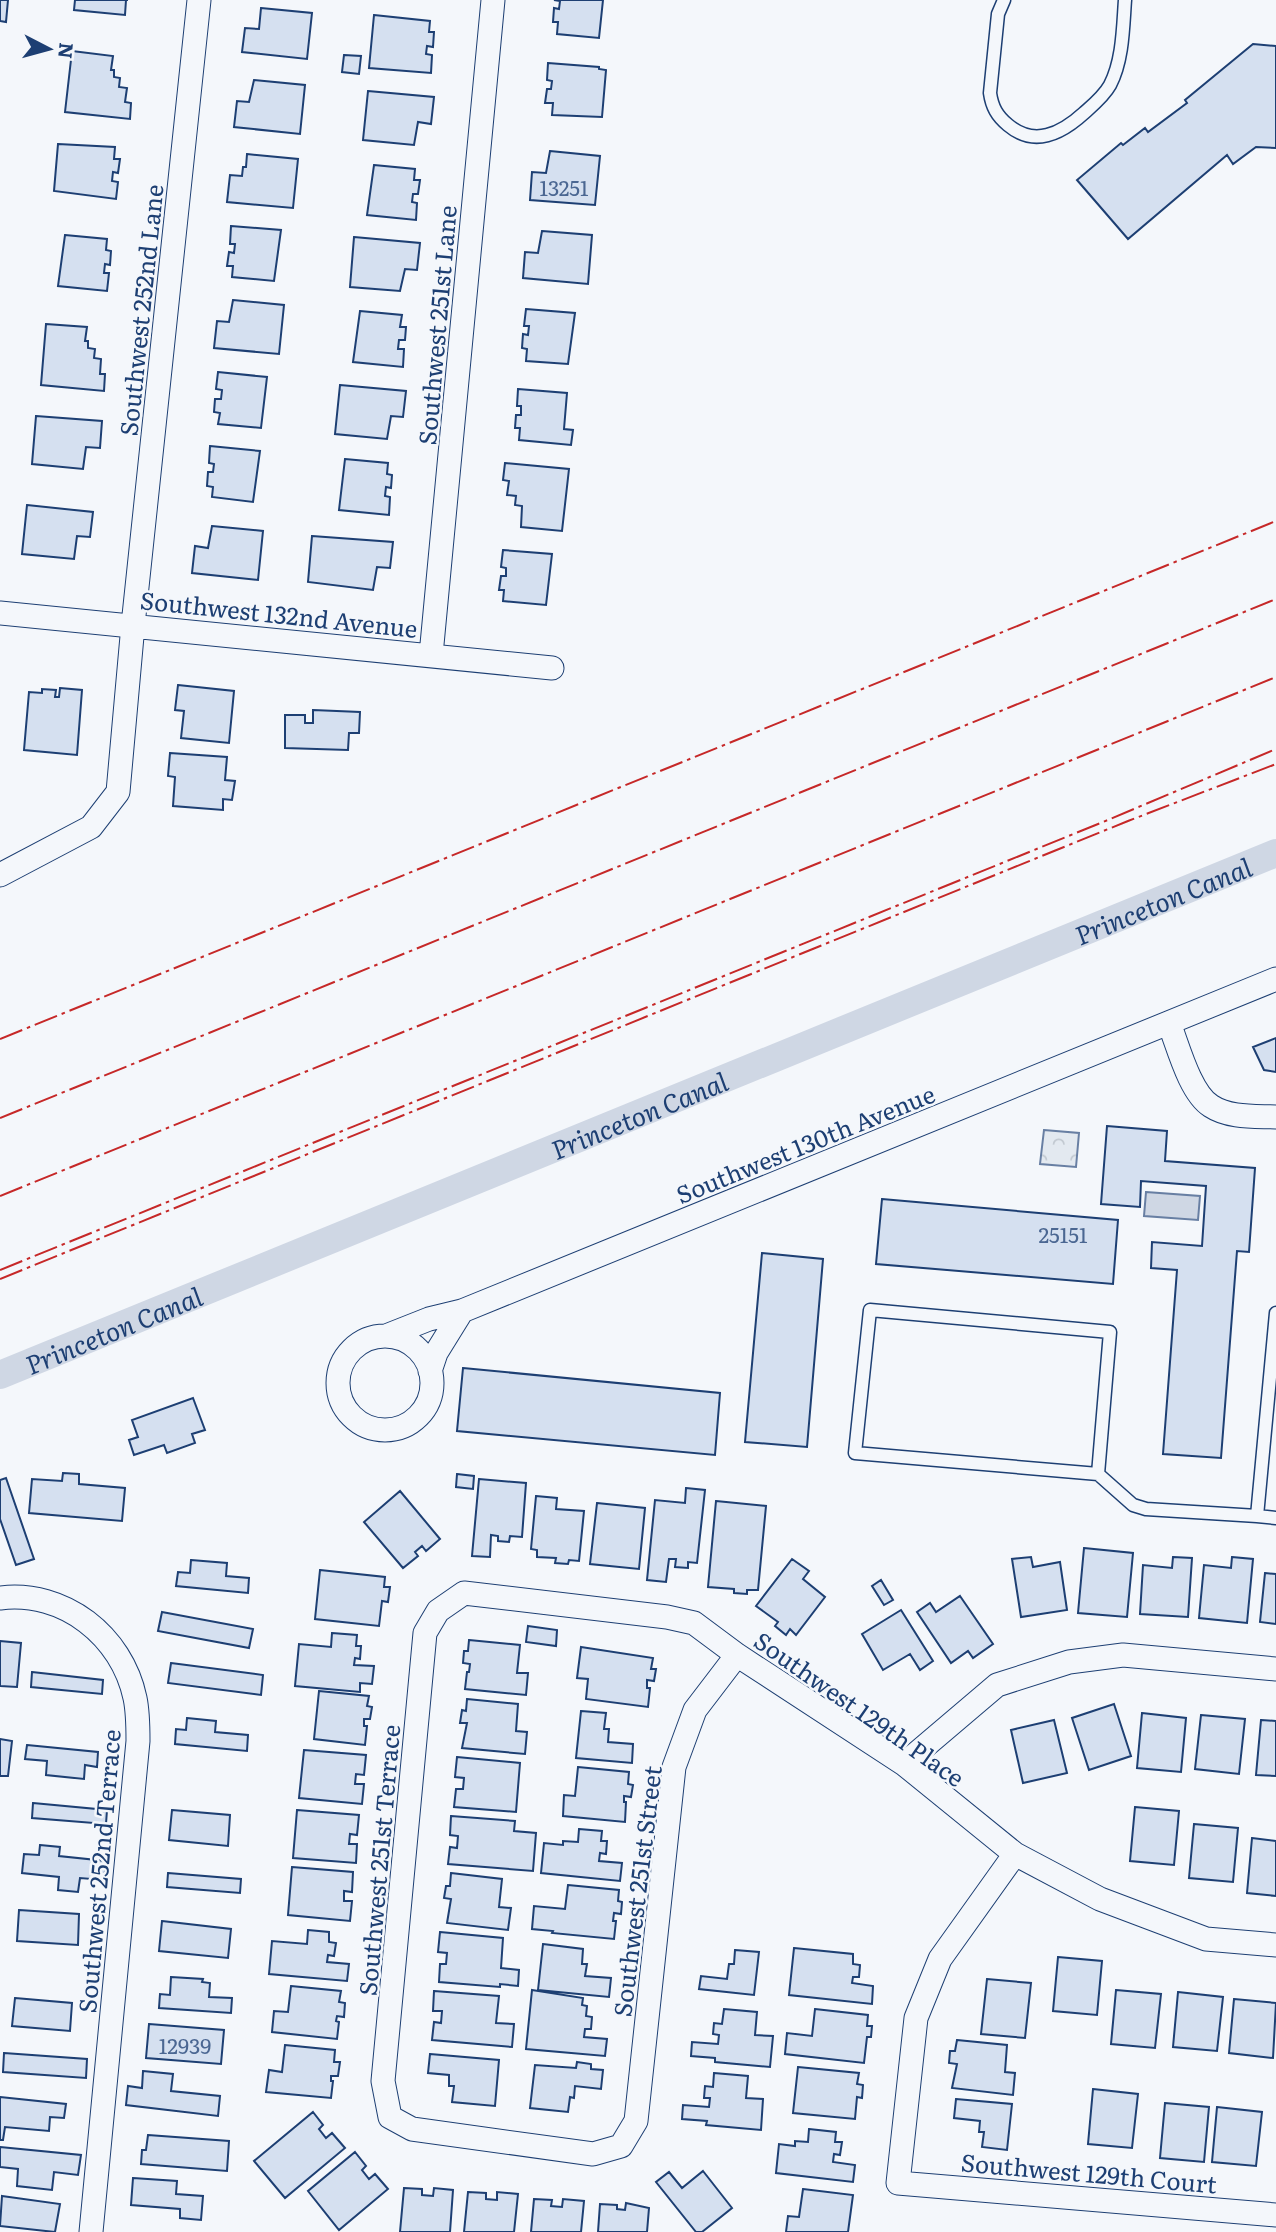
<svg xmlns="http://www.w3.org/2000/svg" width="1276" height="2232" font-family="Literata,serif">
	<defs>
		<pattern id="park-crowns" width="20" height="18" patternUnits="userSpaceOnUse" patternTransform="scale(1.75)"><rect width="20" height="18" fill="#e3e9f0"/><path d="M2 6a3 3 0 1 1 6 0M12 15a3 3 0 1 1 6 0" fill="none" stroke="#c2c9d1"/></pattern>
	</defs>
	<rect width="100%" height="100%" fill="#f4f7fb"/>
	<path fill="url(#park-crowns)" stroke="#687fa3" stroke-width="2" d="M1044,1130L1079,1133L1076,1167L1040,1164Z"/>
	<path fill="#cfd7e4" stroke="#687fa3" stroke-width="2" d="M1146,1192L1200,1196L1198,1220L1144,1216Z"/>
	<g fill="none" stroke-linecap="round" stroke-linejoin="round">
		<path stroke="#cfd7e4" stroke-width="28" id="s1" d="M0,1375L1276,853"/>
	</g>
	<path fill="#d5e0f0" stroke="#1d3f73" stroke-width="2" d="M0,0H8L6,22L0,21Z
		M75,0H128H126L125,15L74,10Z
		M554,0H603L599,38L557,34L558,22H553L554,8L559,9L560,1Z
		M261,8L312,13L307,59L242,52L245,28L259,29Z
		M374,15L430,21L429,32H434L433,47L427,46L426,54L432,55L431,73L369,68Z
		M1253,44L1276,46V148L1256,147L1233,164L1227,155L1128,239L1077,180L1121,143L1123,145L1145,128L1148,132L1187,103L1185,100Z
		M72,51L113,56L111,70H114V77L120,78L119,87L127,88L125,102L131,103L130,119L65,112Z
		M344,55L361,56L359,74L342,72Z
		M548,63L599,67V69L606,70L602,117L552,115L553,103H545L547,89H551L552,81L547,80Z
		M254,80L305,85L300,134L234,127L237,101L249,102Z
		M368,91L434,97L431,124L418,122L414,145L363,140Z
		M58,144L115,147L114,159H120L118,173L113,172L112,181L118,182L116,199L54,191Z
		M550,151L600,156L595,205L530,200L532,172L546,173Z
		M247,154L298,159L293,208L227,202L230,175L242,176L243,167H246Z
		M374,165L415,169L414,180H420L418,194H413L412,202L417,203L416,220L367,215Z
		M231,226L281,230L274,281L232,277L233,266H227L229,252L234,253L235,244H230Z
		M542,231L592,235L588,284L523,278L525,252L538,253Z
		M65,235L107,239L106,250L111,251L110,265L105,264L104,273H109L107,291L58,286Z
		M354,237L420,243L417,270L405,269L400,291L350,287Z
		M233,300L284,305L279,354L214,348L217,321L229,322Z
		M526,309L575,313L568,364L526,361L527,349L522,348L523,334L528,335L529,326H524Z
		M360,311L402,315L400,327H406L405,340H399L398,349H404L403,367L353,362Z
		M46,324L87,327L85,341H88V348L95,349L94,358L101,359L100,374H105L104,391L41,385Z
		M218,372L267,377L261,428L218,424L220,413L214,412L215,399H221L222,390L216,389Z
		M340,385L406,391L403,417L391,416L387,439L335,434Z
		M518,389L567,393L564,429L573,430L571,445L519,440L520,428H515L516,415H521V406H517Z
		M36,416L102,421L100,448L86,447L83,469L32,464Z
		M210,446L260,451L253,502L212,497L213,487L207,486L208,472H213L214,464L209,463Z
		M345,459L388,463L387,474L392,475L391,488L386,487L385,496L390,497L389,515L339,510Z
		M505,463L569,469L562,531L521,527L522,506L515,505L516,496L507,495L509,481L503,480Z
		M27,505L93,512L90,537L77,536L74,559L22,554Z
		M212,526L263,531L258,580L192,573L195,546L208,548Z
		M312,536L393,542L390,568L377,567L373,590L308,582Z
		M503,550L552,554L546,605L503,601L504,590H499L501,576H506V568L501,567Z
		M178,685L234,691L229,743L181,738L184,711L175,710Z
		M60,688L82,690L77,755L24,750L29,692L42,693V689L56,690L55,697H59Z
		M313,710L360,712L359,733H349L348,750L285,748V715H305V723H313Z
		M170,753L227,757L225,780L235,781L232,800L223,799V810L173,806L175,777L168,776Z
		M1276,1038V1072L1264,1070L1253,1047Z
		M1107,1126L1167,1131L1165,1161L1255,1168L1249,1252L1237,1251L1221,1458L1163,1454L1177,1270L1151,1268L1152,1242L1202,1246L1206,1186L1141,1181L1140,1207L1101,1204Z
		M882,1199L1118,1220L1113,1284L876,1264Z
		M762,1253L823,1259L807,1447L745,1442Z
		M463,1368L720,1393L715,1455L457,1431Z
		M193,1398L205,1430L192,1434L195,1443L167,1453L164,1445L134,1455L129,1440L138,1437L132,1420Z
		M63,1473L79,1474V1484L125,1488L122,1521L29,1513L32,1479L62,1481Z
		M457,1474L474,1476L473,1489L456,1487Z
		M6,1478L34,1559L16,1565L0,1519V1480Z
		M479,1479L526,1483L522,1537L510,1536L509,1542L498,1541V1536L491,1535L490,1557L472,1556Z
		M686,1488L705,1490L697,1563L688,1562V1568L675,1567L676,1559H669L666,1582L647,1580L655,1500L685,1503Z
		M400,1491L440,1539L426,1551L422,1546L415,1552L418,1556L403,1568L364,1522Z
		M536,1496L557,1498L556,1509L584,1511L579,1561L569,1560L568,1564L555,1563L556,1558L537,1557V1550L531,1549Z
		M716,1501L766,1506L758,1590H747V1594L734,1593V1589L708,1587Z
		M597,1503L645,1508L639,1569L590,1564Z
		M1084,1548L1133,1553L1127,1617L1078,1613Z
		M1031,1557L1033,1567L1060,1562L1067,1610L1021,1617L1012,1559Z
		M1173,1557L1192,1558L1188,1617L1140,1614L1143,1565L1172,1568Z
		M1232,1557L1253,1559L1247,1623L1199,1618L1204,1565L1231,1568Z
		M792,1559L809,1571L803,1579L825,1597L796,1635L790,1629L786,1635L775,1626L778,1622L756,1606Z
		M191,1560L227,1563L226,1576L249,1578L248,1593L176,1586L178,1572L190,1573Z
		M320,1570L385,1577L384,1587H390L388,1602L382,1601L379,1626L315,1619Z
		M1265,1573L1276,1574V1624L1260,1622Z
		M881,1580L893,1600L884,1605L872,1586Z
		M960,1596L993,1644L973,1658L968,1651L951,1663L917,1612L930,1603L936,1612Z
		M901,1610L933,1661L920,1670L910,1654L883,1670L862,1634Z
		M162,1612L253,1629L249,1648L158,1631Z
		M528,1626L557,1630L556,1646L526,1642Z
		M332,1633L357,1635L356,1646H361L360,1659L355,1658L354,1665L374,1666L372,1684L360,1683V1692L295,1686L299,1644L331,1647Z
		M469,1640L520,1645L517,1673H528L526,1695L465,1689L467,1672H469L470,1664L463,1663L464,1651H468Z
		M0,1641L21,1643L17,1687L0,1686Z
		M581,1647L653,1658L651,1669H656L654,1681L647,1680V1688H650L648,1707L586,1699L588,1679L577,1678Z
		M171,1663L263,1675L261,1695L168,1683Z
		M32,1672L103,1680L102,1694L31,1687Z
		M319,1691L369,1696L367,1706L372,1707L370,1719H364V1726H367L365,1745L314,1739Z
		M467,1699L518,1704L516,1731L527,1732L525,1754L462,1748L467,1723H460L462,1710L466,1711Z
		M1114,1704L1131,1756L1089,1770L1072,1718Z
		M581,1711L606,1713L604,1729H609L608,1742L633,1744L632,1763L576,1758Z
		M1142,1713L1186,1718L1181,1772L1137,1768Z
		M1201,1715L1245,1719L1239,1774L1195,1769Z
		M187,1718L216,1721L215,1732L248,1735L247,1751L175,1744L176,1729L186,1730Z
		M1054,1720L1067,1773L1023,1783L1011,1730Z
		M1261,1720L1276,1721V1776L1256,1775Z
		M0,1739L12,1741L8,1776H0Z
		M27,1745L98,1752L97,1767L85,1765L84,1779L46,1775L47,1761L25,1759Z
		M304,1750L366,1755L364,1775L356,1774L355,1784H364L362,1804L299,1798Z
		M457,1757L520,1763L516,1812L454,1807L456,1789H463L464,1778L455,1777Z
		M578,1767L629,1772L628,1784L633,1785L631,1797L624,1796V1802H626L625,1822L563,1816L564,1795L575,1796Z
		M33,1803L107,1810L106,1824L32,1818Z
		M1135,1807L1179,1811L1174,1865L1130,1861Z
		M172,1810L230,1815L228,1846L169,1840Z
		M297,1810L359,1815L357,1835L350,1834L349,1844H357L356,1863L293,1858Z
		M451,1816L515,1821L514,1831L536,1833L533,1871L448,1864L450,1847L457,1848L458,1836L450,1835Z
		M1194,1824L1238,1828L1233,1882L1189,1878Z
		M579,1829L602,1831L601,1841H607L606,1854L600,1853L599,1861L622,1863L620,1881L541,1873L544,1843L563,1845V1841L578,1842Z
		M1252,1838L1276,1841V1896L1247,1893Z
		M40,1845L60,1847L59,1856L106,1861L104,1880L80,1878L78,1892L58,1890L59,1877L22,1873L24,1854L39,1855Z
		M292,1867L353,1872L352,1892L344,1891V1901H352L350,1921L288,1915Z
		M168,1873L241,1879L240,1893L167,1887Z
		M451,1873L502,1879L499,1907L511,1908L508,1930L447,1923L451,1899L444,1898L446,1886H450Z
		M568,1885L619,1890L618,1901L622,1902L621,1914L614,1913L613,1921H616L614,1939L552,1933L553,1931L532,1929L534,1906L565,1909Z
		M19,1910L79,1914L78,1945L17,1941Z
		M162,1921L231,1929L228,1958L159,1951Z
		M308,1930L329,1932V1942L336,1943L334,1956L328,1955L327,1962L349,1964L347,1981L269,1974L272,1941L307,1944Z
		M440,1932L503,1938L501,1968L519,1970L518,1986L500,1984V1987L439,1982L440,1964H446L447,1953L438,1952Z
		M543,1944L583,1949L582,1964H587L585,1976L611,1978L609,1997L538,1990Z
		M794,1948L853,1954V1964L860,1965L859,1977H853L852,1983L873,1986L872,2004L789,1995Z
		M735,1950L759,1952L754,1995L699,1989L701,1976L727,1979L729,1964H734Z
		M1058,1957L1102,1961L1097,2015L1053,2011Z
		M171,1977L203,1979L202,1982L210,1983L209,1997L232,1998L231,2013L159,2008L160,1994L170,1995Z
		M987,1979L1031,1983L1025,2038L981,2034Z
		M291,1986L341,1991L339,2002L345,2003L344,2017L337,2016L336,2021L339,2022L337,2039L272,2032L274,2011L288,2012Z
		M532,1990L583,1998L582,2005L587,2006L586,2016L592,2017L591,2029H585L584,2037L607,2039L605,2056L526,2049Z
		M1116,1990L1161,1994L1155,2048L1111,2044Z
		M434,1991L499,1996L496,2023L514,2024L512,2047L432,2040L434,2022L441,2023L442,2011H433Z
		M1178,1992L1223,1997L1217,2051L1173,2047Z
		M15,1998L72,2003L70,2031L12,2026Z
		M1234,1999L1276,2003L1273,2058L1229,2053Z
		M724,2009L757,2012L755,2035L773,2036L770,2067L715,2062V2058L691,2056L692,2042L718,2044L719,2035L713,2034L714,2023L722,2024Z
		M815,2009L868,2015L867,2026H872L871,2037H867L864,2063L785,2054L787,2033L812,2036Z
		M149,2024L224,2030L221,2064L146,2058Z
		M957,2040L1007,2045L1005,2072L1015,2073L1013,2095L952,2088L957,2064L949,2063L950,2051H955Z
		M285,2045L335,2050L334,2062H340L338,2076H331V2081H333L331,2098L266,2092L269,2070L282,2072Z
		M4,2053L87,2059L86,2078L3,2072Z
		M430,2054L499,2060L495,2106L452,2102L454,2086H449V2075L428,2073Z
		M577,2062L591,2064V2069L603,2070L601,2089L575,2086L574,2098L570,2097L568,2112L530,2108L535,2065L576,2068Z
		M798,2067L859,2073L857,2084L863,2085L862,2098L857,2097L855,2119L793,2113Z
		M143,2071L173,2074L171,2091L220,2096L218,2116L126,2105L128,2086L142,2088Z
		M714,2073L748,2076L746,2098L763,2099L761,2130L706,2125L707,2121L682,2119L683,2105L709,2107L710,2098H704L705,2086L713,2087Z
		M1093,2089L1138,2094L1132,2148L1088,2144Z
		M0,2097L66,2104L64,2118L50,2117L49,2131L5,2127L3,2140H0Z
		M956,2099L1012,2104L1007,2150L982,2147L984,2132H979L980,2121L954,2118Z
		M1165,2103L1209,2107L1204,2162L1160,2158Z
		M1217,2107L1262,2112L1256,2166L1212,2162Z
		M313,2112L323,2125L319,2129L326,2138L332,2133L345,2148L285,2198L254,2161Z
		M809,2129L836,2132L835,2142H842L840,2155L834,2154L833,2162L855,2165L853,2182L776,2173L779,2144L795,2146V2141L808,2142Z
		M148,2135L229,2141L227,2171L141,2164L142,2150H146Z
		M0,2147L81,2155L78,2175L54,2172L52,2190L17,2186L18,2169L0,2167Z
		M355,2152L366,2166L362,2170L369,2179L375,2174L388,2189L339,2230L308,2191Z
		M703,2171L732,2208L702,2232H696L656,2182L669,2172L682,2188Z
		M133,2178L177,2181L176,2194L203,2196L201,2220L180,2218V2209L131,2205Z
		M404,2188L422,2189V2195L433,2196L434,2188L453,2190L450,2232H400Z
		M803,2189L853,2195L848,2232H786L788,2216L799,2217Z
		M468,2192L486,2193V2199L497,2200V2192L518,2194L514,2232H464Z
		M2,2196L60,2204L55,2232L0,2226Z
		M534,2199L552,2200L551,2206L562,2207L563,2199L584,2201L581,2232H531Z
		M626,2203L649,2208L647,2232H598L600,2204L617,2205V2209L625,2210Z"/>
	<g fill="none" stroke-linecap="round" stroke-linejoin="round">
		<g stroke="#1d3f73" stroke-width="15">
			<path id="lane" d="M1004,0L998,14L990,93C992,107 997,116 1008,125C1034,147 1061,134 1084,113C1093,105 1104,96 1110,85C1123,60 1123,27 1125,0
				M1098,1474L1110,1332L870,1310L855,1453L1098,1474L1133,1505L1146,1509L1257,1516L1276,1313
				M1257,1516L1276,1518"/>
		</g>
		<g stroke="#1d3f73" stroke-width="25">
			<path id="street" d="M0,613L552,668
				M431,655L493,0
				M0,875L91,827L118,792L133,625L199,0
				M1169,1023C1178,1046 1190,1093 1211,1106C1229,1118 1255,1116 1276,1117
				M386,1336L429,1319L462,1311L1276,979
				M338 1383a47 47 0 1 1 94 0a47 47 0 1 1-94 0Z
				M430,1371L436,1353L462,1311
				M0,1598C64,1590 122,1636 135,1698C138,1712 138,1727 138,1741L91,2232
				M737,1655L695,1710L674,1767L636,2121L621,2146L593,2154L412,2129L390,2117L383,2081L425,1633L438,1611L464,1593L667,1617L694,1623L737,1655L904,1764L1015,1854L1100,1899L1206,1939L1276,1945
				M904,1764L997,1685L1069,1662L1123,1655L1276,1669
				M1015,1854L940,1959L916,2018L898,2183L1276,2215"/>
		</g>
		<use href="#lane" stroke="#f4f7fb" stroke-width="12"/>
		<use href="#street" stroke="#f4f7fb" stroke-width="23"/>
		<path stroke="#c62828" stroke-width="2" stroke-dasharray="24 5 3.5 5" stroke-linecap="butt" d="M0,1039L1276,521
			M0,1118L1276,599
			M0,1196L1276,677
			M0,1270L1103,822L1276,749
			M0,1279L1128,821L1276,764"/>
	</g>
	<g text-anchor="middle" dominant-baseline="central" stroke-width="5" stroke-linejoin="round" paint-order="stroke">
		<g font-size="21" fill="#4b6792">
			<text x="564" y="186">13251</text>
			<text x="1063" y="1233">25151</text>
			<text x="185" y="2044">12939</text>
		</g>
		<g font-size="24" fill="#1d3f73" stroke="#f4f7fb">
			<text transform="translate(140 310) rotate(-84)">Southwest 252nd Lane</text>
			<text transform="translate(436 325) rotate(-85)">Southwest 251st Lane</text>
			<text transform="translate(279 613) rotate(6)">Southwest 132nd Avenue</text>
			<text transform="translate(805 1143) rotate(-22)">Southwest 130th Avenue</text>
			<text transform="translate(860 1708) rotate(35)">Southwest 129th Place</text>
			<text transform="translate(378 1860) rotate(-85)">Southwest 251st Terrace</text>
			<text transform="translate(98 1871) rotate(-85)">Southwest 252nd Terrace</text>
			<text transform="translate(636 1891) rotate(-83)">Southwest 251st Street</text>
			<text transform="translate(1089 2172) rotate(5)">Southwest 129th Court</text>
		</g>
		<g font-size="26" font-style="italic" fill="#1d3f73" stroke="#f4f7fb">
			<text stroke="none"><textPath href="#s1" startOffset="1256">Princeton Canal</textPath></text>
			<text stroke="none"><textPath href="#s1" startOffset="690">Princeton Canal</textPath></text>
			<text stroke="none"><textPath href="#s1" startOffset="122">Princeton Canal</textPath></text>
		</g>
	</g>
	<g transform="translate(49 49) rotate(96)" stroke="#f4f7fb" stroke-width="5" paint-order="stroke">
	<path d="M0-5L12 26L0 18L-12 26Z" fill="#1d3f73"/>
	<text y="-10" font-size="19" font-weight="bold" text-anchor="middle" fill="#1d3f73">N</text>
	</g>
</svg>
